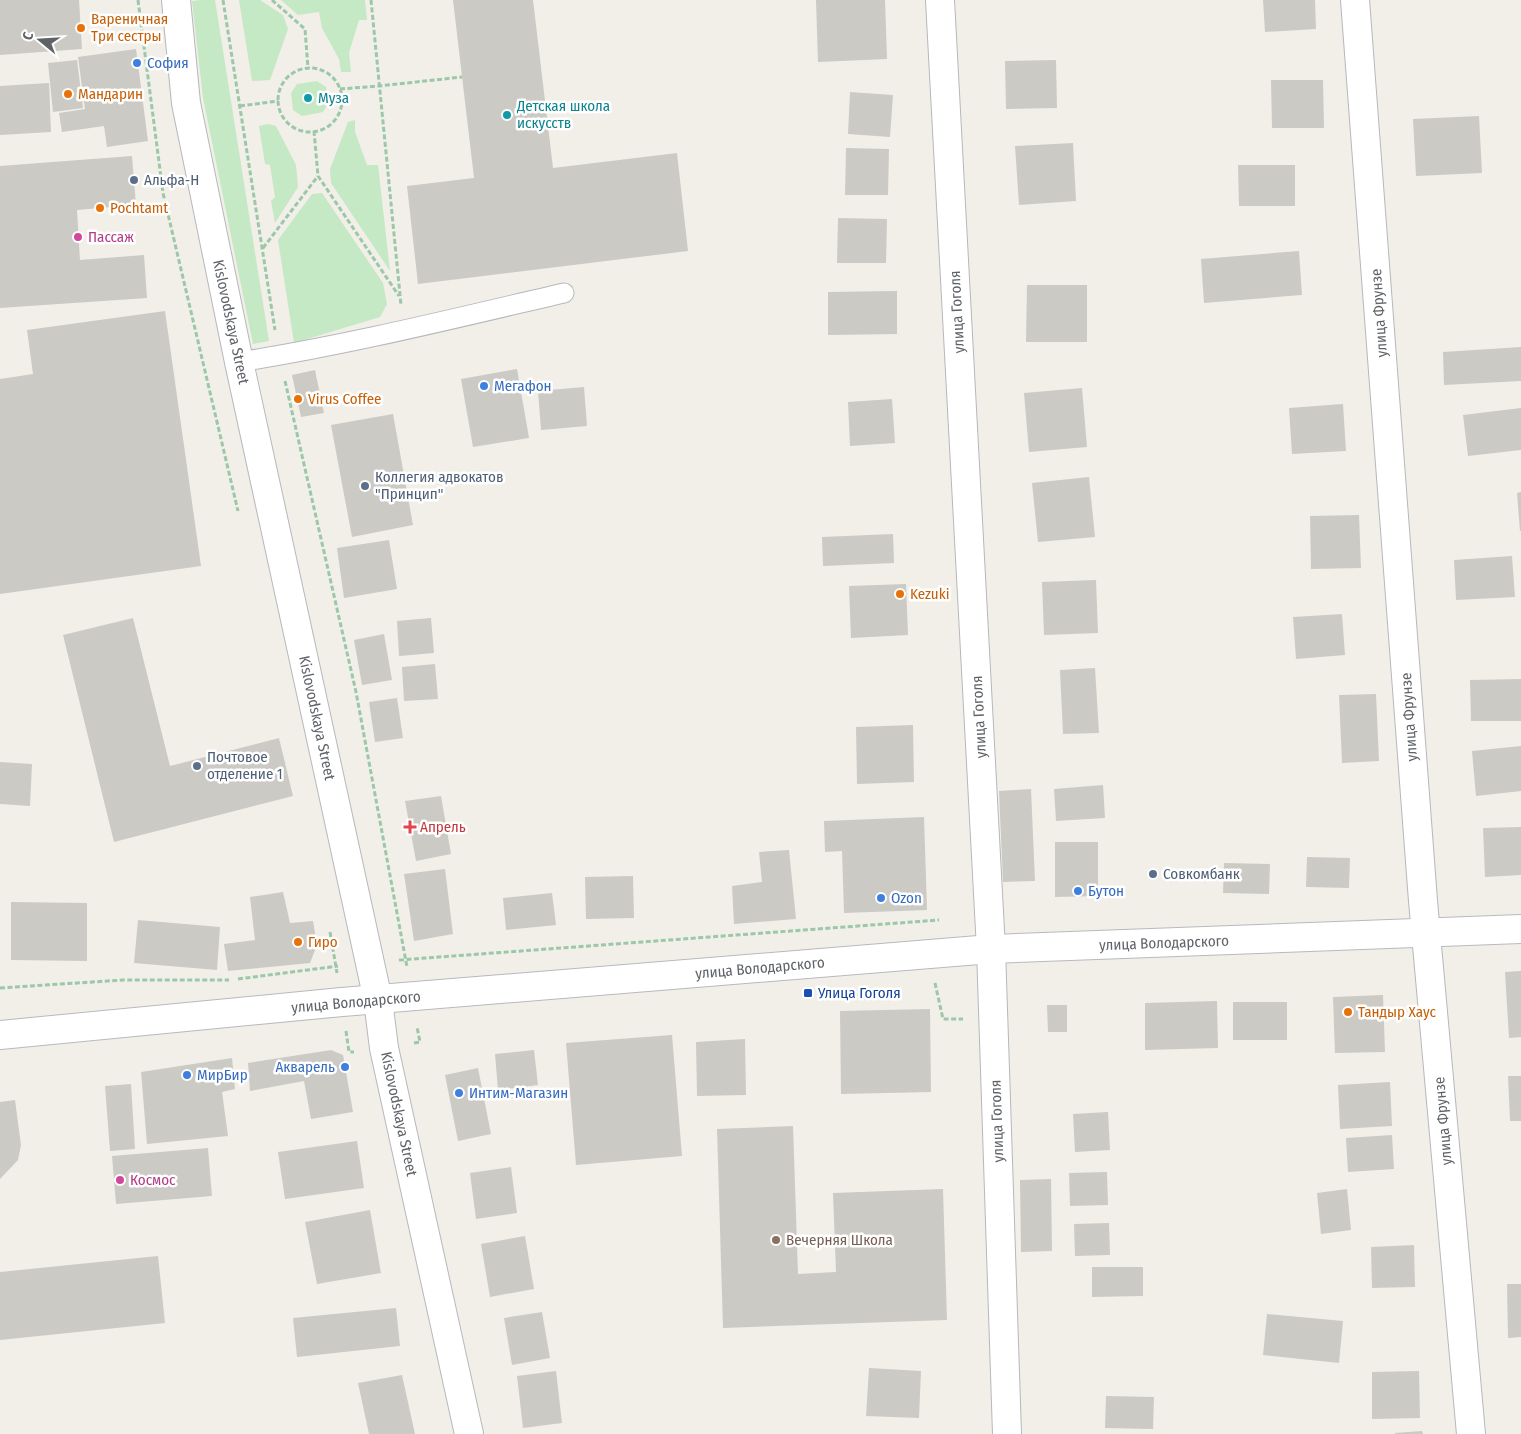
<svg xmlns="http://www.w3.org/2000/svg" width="1521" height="1434" font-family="'Fira Sans Condensed',sans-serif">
	<rect width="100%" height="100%" fill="#f1efe8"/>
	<path fill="#c5e8c5" d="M201,0H215L269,341L253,344L203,98L192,1Z
		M239,0H260L283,15L288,29L270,80L252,81Z
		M281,0H365L367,20H359L349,53L351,72H341L339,59L322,28L319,12L298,15Z
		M317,81L326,87L329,102L323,112L302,116L293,110L291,93L297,84Z
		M355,120V132L367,165H378L390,271L331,183L330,169L348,122Z
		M268,124L276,126L296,165L298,187L275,223L271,201L275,197L270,165L265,164L259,126Z
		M322,193L383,283L387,304L380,317L294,343L278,240L312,194Z"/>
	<path fill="#cccac5" d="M0,0H79L82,49L0,55Z
		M453,0H533L553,168L677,153L688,251L418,284L407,186L474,178Z
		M816,0H885L887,59L818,62Z
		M1263,0H1315L1316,29L1265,32Z
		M136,49L148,141L107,147L104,126L62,132L59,113L85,109L78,57Z
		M77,60L83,108L53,112L48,63Z
		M1056,60L1057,108L1006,109L1005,61Z
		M1271,80H1323L1324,128H1272Z
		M49,83L51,132L0,135V86Z
		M850,92L893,95L890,137L848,134Z
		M1479,116L1482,173L1416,176L1413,119Z
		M1073,143L1076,201L1019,205L1015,146Z
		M846,148L889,149L888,195H845Z
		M132,156L136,205L77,210L80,260L144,255L147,298L0,308V166Z
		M1238,165H1295V206H1239Z
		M838,218L887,219L886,263H837Z
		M1299,251L1302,295L1204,303L1201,259Z
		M1027,285H1087V342H1026Z
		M897,291V334L828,335V292Z
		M165,311L201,566L0,594V379L33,374L27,330Z
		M1521,347V381L1444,385L1443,352Z
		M517,369L529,438L473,447L461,379Z
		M315,370L324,413L301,417L292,375Z
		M584,387L587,426L541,430L538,391Z
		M1082,388L1087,447L1029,452L1024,393Z
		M892,399L895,443L850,446L848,402Z
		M1343,404L1346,451L1292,454L1289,408Z
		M1521,408V450L1468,456L1463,415Z
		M393,414L413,525L352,537L331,425Z
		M1089,477L1095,537L1038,542L1032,483Z
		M1521,492V531H1520L1517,493Z
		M1359,515L1361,568L1311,569L1310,516Z
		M893,534L894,563L823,566L822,537Z
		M389,540L397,589L344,598L337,548Z
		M1512,556L1515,597L1456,600L1454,560Z
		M1096,580L1098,633L1044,635L1042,582Z
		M906,584L908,635L851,638L849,586Z
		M1342,614L1345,655L1296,659L1293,617Z
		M133,618L170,766L279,738L293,796L114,842L63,635Z
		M431,618L434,653L399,656L397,621Z
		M384,634L392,680L362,685L354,640Z
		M435,664L438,699L404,701L402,667Z
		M1095,668L1099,733L1063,734L1060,670Z
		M1521,679V721H1471L1470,680Z
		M1376,694L1379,761L1342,763L1339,695Z
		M397,698L403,738L375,742L369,702Z
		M913,725L914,782L857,784L856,727Z
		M1521,746V791L1476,796L1472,751Z
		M0,762L32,764L30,806L0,804Z
		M1103,785L1105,818L1056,821L1054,789Z
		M1031,789L1035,881L1003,882L999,791Z
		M441,796L451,854L416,861L405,801Z
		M924,817L927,910L844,913L842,851L825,852L824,821Z
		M1521,827V875L1485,877L1483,828Z
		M1055,842H1098V896L1055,897Z
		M789,850L796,919L734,924L732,886L762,882L759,852Z
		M1307,857L1350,858L1349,888L1306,887Z
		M1224,863L1270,864L1269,894L1223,893Z
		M445,869L453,934L414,941L404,874Z
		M633,876L634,918L586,919L585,877Z
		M283,892L290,923L313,921L317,945L310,963L228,971L224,944L255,940L250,897Z
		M552,893L556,925L506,930L503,898Z
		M11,902L87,903V961L11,960Z
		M138,920L220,927L217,970L134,963Z
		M1521,971V1037L1509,1038L1505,972Z
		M1383,995L1385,1052L1335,1053L1333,997Z
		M1217,1001L1218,1048L1145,1050V1003Z
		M1233,1002H1287V1040H1233Z
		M1047,1005H1067V1032H1048Z
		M930,1009L931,1092L841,1094L840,1011Z
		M672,1035L682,1156L576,1165L566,1043Z
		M745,1039L746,1095L697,1096L696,1042Z
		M331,1050L343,1055L353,1112L311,1119L304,1081L250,1091L248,1063Z
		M534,1050L538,1085L498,1090L495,1054Z
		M232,1058L235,1089L222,1092L228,1136L147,1144L141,1072Z
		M478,1068L491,1134L458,1141L445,1075Z
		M1508,1076H1521V1121H1510Z
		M1390,1082L1392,1126L1340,1129L1338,1085Z
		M131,1084L135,1149L110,1151L105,1086Z
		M15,1100L21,1145L18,1160L0,1179V1102Z
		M1108,1112L1110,1150L1075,1152L1073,1114Z
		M793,1126L798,1274L836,1272L833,1193L943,1189L947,1320L723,1328L717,1129Z
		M1392,1135L1394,1169L1348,1172L1346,1138Z
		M357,1141L364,1188L285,1199L278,1152Z
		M208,1148L212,1196L116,1204L112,1156Z
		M511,1167L517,1213L476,1219L470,1173Z
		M1107,1172L1108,1205L1070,1206L1069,1173Z
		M1051,1179L1052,1251L1021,1252L1020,1180Z
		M1347,1189L1351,1230L1321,1234L1317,1193Z
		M370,1210L381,1273L317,1284L305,1222Z
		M1109,1223L1110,1255L1075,1256L1074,1224Z
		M525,1236L534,1289L490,1297L481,1244Z
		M1414,1245L1415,1287L1372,1288L1371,1247Z
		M158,1256L165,1323L0,1340V1272Z
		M1092,1267H1143V1296L1092,1297Z
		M1507,1284H1521V1337L1508,1338Z
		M396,1308L400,1346L297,1357L293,1318Z
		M542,1312L550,1358L512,1365L504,1318Z
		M1267,1314L1343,1321L1339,1363L1263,1355Z
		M869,1368L921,1371L919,1418L866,1416Z
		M556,1371L562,1423L523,1428L517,1376Z
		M1419,1371L1420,1418L1372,1419V1372Z
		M402,1375L415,1434H369L358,1383Z
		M1106,1396L1154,1397L1153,1429L1105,1428Z
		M1422,1431L1423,1434H1395V1433Z"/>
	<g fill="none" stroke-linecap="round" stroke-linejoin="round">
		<g stroke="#b5b8bc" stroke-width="21">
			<path id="service" d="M239,362C348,345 456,318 564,293"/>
		</g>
		<g stroke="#b5b8bc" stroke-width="30">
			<path id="minor" d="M176,0L186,103L239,362L378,1000
				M940,0L991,949
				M1355,0L1423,901L1471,1434"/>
		</g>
		<g stroke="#b5b8bc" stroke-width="30">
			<path id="tertiary" d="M991,949L1007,1434
				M378,1000L384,1048L469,1434"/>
		</g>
		<g stroke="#b6babf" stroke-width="30">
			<path id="secondary" d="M0,1035L342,1002L991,949L1521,929"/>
		</g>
		<path stroke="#9cc7a9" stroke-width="3" stroke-dasharray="5 2.5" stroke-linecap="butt" d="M138,0L163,193L238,511
			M223,0L275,330
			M272,0L305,29L308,68
			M371,0L401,305
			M278 100a32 32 0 1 1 64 0a32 32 0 1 1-64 0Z
			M340,89L379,86L462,77
			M240,106L278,101
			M314,131L318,176L399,296
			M263,248L318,176
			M285,381L356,692L407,967
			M330,932L337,973
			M399,960L939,920
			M238,979L338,966
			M935,983L943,1019H963
			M0,988L123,980H229
			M346,1031L349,1052H354
			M414,1043L420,1042L417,1027"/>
		<use href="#service" stroke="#fff" stroke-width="19"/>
		<use href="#minor" stroke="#fff" stroke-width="28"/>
		<use href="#tertiary" stroke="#fff" stroke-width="28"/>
		<use href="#secondary" stroke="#fff" stroke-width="28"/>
	</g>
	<g fill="#e8710a" stroke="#fff" stroke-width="2">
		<circle cx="81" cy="28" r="5"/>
		<circle cx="68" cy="94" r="5"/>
		<circle cx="100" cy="208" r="5"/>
		<circle cx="298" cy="399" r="5"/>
		<circle cx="900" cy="594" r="5"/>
		<circle cx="298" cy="942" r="5"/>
		<circle cx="1348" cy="1012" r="5"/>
	</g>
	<g fill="#3f7fe0" stroke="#fff" stroke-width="2">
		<circle cx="137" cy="63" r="5"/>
		<circle cx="484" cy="386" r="5"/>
		<circle cx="1078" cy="891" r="5"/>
		<circle cx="881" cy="898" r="5"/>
		<circle cx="345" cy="1067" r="5"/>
		<circle cx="187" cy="1075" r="5"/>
		<circle cx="459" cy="1093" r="5"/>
	</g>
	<g fill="#0f9aa8" stroke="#fff" stroke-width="2">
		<circle cx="308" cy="98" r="5"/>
		<circle cx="507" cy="115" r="5"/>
	</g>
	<g fill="#5c6f8a" stroke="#fff" stroke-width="2">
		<circle cx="134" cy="180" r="5"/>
		<circle cx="365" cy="486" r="5"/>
		<circle cx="197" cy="766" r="5"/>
		<circle cx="1153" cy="874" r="5"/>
	</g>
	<g fill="#d1479c" stroke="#fff" stroke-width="2">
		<circle cx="78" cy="237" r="5"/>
		<circle cx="120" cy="1180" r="5"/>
	</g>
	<path fill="#e0444e" stroke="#fff" stroke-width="2" d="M407.5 819.5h5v5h5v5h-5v5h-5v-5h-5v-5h5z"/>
	<rect fill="#1a4fb4" stroke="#fff" stroke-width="2" x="803" y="988" width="10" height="10" rx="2.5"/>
	<circle fill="#8d6e63" stroke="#fff" stroke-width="2" cx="776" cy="1240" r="5"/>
	<g text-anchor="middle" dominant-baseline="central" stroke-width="5" stroke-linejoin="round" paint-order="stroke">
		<g font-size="15" fill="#c56008" stroke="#fff" text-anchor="start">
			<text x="91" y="19">Вареничная<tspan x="91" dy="17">Три сестры</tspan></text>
			<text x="78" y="94">Мандарин</text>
			<text x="110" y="208">Pochtamt</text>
			<text x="308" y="399">Virus Coffee</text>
			<text x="910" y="594">Kezuki</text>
			<text x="308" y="942">Гиро</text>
			<text x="1358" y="1012">Тандыр Хаус</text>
		</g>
		<g font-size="15" fill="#366cbe" stroke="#fff" text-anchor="start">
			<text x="147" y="63">София</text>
			<text x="494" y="386">Мегафон</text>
			<text x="1088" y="891">Бутон</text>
			<text x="891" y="898">Ozon</text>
			<text x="335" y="1067" text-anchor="end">Акварель</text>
			<text x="197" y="1075">МирБир</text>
			<text x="469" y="1093">Интим-Магазин</text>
		</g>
		<g font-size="15" fill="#0d838f" stroke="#fff" text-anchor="start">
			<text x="318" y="98">Муза</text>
			<text x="517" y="106">Детская школа<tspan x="517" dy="17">искусств</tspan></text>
		</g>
		<g font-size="15" fill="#4e5e75" stroke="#fff" text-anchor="start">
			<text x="144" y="180">Альфа-Н</text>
			<text x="375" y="477">Коллегия адвокатов<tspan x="375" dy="17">"Принцип"</tspan></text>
			<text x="207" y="757">Почтовое<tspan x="207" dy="17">отделение 1</tspan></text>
			<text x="1163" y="874">Совкомбанк</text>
		</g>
		<g font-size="15" fill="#b23c85" stroke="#fff" text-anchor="start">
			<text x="88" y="237">Пассаж</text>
			<text x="130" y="1180">Космос</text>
		</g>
		<g font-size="15" fill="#5f6368" stroke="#fff">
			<text transform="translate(957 312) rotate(-93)">улица Гоголя</text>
			<text transform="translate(1379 313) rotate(-94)">улица Фрунзе</text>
			<text transform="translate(231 322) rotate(78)">Kislovodskaya Street</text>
			<text transform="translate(979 717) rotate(-93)">улица Гоголя</text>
			<text transform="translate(1409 717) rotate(-94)">улица Фрунзе</text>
			<text transform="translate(317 718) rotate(78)">Kislovodskaya Street</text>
			<text transform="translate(1164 943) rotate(-2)">улица Володарского</text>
			<text transform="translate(760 968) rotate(-5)">улица Володарского</text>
			<text transform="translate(356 1002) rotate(-5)">улица Володарского</text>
			<text transform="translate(399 1114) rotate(78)">Kislovodskaya Street</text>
			<text transform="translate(997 1121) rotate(-92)">улица Гоголя</text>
			<text transform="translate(1443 1121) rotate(-95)">улица Фрунзе</text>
		</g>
		<g font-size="15" fill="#be3a42" stroke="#fff" text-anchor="start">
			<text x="420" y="827">Апрель</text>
		</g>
		<g font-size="15" fill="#164399" stroke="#fff" text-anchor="start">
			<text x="818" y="993">Улица Гоголя</text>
		</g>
		<g font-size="15" fill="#785e54" stroke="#fff" text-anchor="start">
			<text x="786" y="1240">Вечерняя Школа</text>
		</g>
	</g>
	<g transform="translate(40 40) rotate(288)" stroke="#ffffff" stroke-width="4" paint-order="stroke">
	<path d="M0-4L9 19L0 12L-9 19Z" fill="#5f6368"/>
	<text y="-8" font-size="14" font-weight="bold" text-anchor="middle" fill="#5f6368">С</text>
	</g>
</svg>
